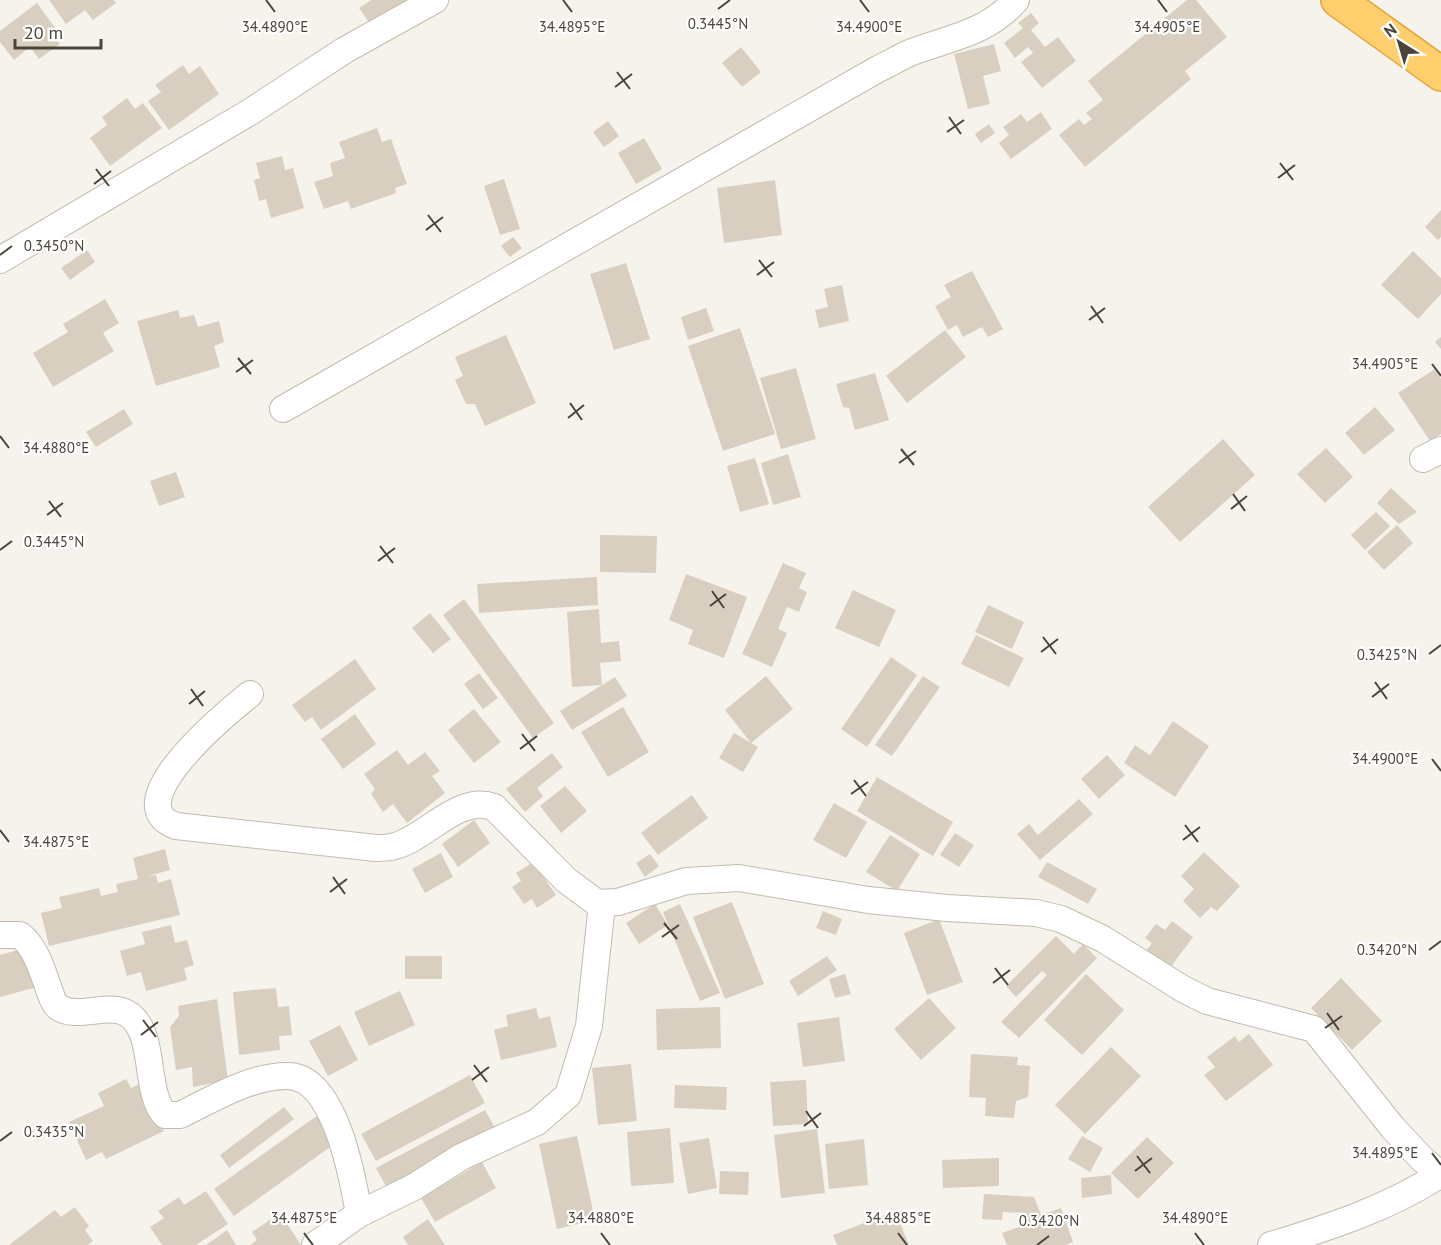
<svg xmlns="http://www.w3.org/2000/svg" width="1441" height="1245" font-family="'PT Sans',sans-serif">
	<rect width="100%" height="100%" fill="#f6f3ec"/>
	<path fill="#d8cfc1" d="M49,0H114L116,3L93,20L85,10L66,24Z
		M371,0H413L372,27L359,8Z
		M1187,0H1196L1227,37L1185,71L1191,79L1085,167L1059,135L1079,119L1084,125L1092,119L1086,113L1103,100L1088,81Z
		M37,3L56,29L51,32L60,44L39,59L30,47L14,60L0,42V31Z
		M1031,13L1039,23L1031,30L1045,47L1058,37L1076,61L1042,88L1021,62L1033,53L1028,47L1015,58L1004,43L1023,28L1018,23Z
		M994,44L1001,71L983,76L990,104L968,109L954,54Z
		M741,47L761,72L742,87L722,63Z
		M183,65L189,74L200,66L219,94L169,130L148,101L161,92L155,85Z
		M127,98L135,109L143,103L162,128L110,166L90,138L107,125L102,117Z
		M1041,112L1052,129L1011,159L999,143L1009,135L1003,127L1021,114L1027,122Z
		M608,121L619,136L604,147L593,132Z
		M989,124L995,133L981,143L975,134Z
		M377,128L382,142L391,139L407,184L395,188L396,193L351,209L348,201L324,209L314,182L333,176L330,163L345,158L339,142Z
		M644,138L662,169L636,184L618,153Z
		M282,156L285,170L293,168L304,208L271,218L266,199L259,201L254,180L260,178L256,163Z
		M504,179L520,229L500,235L484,186Z
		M775,180L782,235L724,243L717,188Z
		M1441,210V237L1438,240L1425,227Z
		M513,237L522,248L510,257L501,246Z
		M87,250L95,262L70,280L61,268Z
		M1413,251L1441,278V294L1418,319L1381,285Z
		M626,263L650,339L614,350L590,274Z
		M972,271L1003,329L988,337L982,327L963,337L957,325L948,330L935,306L951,297L944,285Z
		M842,285L849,321L819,328L815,310L828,307L824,289Z
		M105,299L119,323L103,333L114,351L53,387L33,353L68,332L63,324Z
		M706,308L714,331L688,340L681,317Z
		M178,310L180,318L194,315L198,327L219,321L224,342L214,346L220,367L156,386L137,321Z
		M740,328L775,434L723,451L688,346Z
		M945,330L966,357L907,403L886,376Z
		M506,335L536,403L485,426L475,404H466L455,380L463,376L455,357Z
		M1441,337V349L1435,342Z
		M796,368L816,439L781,449L760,378Z
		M1435,369L1441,379V434L1430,441L1398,393Z
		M875,373L889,420L855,430L849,408L843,407L836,384Z
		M1375,407L1395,430L1364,455L1345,433Z
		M124,409L133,424L96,447L86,432Z
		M1223,439L1255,475L1180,542L1148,507Z
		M1326,448L1353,477L1325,503L1297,474Z
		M788,454L801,497L773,505L761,463Z
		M755,458L769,504L740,512L727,466Z
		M176,472L185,497L159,506L150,481Z
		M1391,488L1417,512L1399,524L1377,503Z
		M1376,512L1390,526L1365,550L1351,535Z
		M1397,525L1413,543L1384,570L1367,552Z
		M600,535L657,536L656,573L600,572Z
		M783,563L806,573L799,588L807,592L799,612L787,607L778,629L787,633L772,667L742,654Z
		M686,574L747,597L724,658L688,644L693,630L669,620Z
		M597,577L598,605L479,613L477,584Z
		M853,590L896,610L879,647L835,628Z
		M464,599L554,723L533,738L443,615Z
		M988,605L1024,622L1012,649L975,632Z
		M599,609L601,643L619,641L621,661L600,663L602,685L572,687L567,612Z
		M430,613L451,639L433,653L412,628Z
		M976,635L1024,658L1009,687L961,664Z
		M891,657L917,675L867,747L841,729Z
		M355,659L376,689L321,730L312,717L305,722L292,705Z
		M479,673L498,698L483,709L464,684Z
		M766,676L793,709L751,743L725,710Z
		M923,676L940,687L892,756L875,745Z
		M615,677L627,696L572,730L560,711Z
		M623,707L649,752L608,777L581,732Z
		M474,709L501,742L474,763L448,730Z
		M355,714L376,744L343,769L321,739Z
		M1173,721L1209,746L1175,797L1124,763L1135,745L1150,755Z
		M734,733L758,747L743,772L719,758Z
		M397,750L408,765L425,752L440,771L432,776L445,793L407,823L393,804L383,812L371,794L375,789L364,774Z
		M552,753L563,767L537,788L543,796L525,812L506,789Z
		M1107,755L1125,775L1099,799L1081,779Z
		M877,777L953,822L933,856L857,811Z
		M565,786L587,811L561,833L540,806Z
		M692,795L708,818L658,855L641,833Z
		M1079,799L1093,814L1040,860L1017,834L1029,824L1038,835Z
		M834,803L867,822L846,858L813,840Z
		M474,820L490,843L458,867L442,844Z
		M955,833L974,845L959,867L940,855Z
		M890,835L920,854L897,891L866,872Z
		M165,849L170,870L148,876L156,875L158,883L171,879L180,915L49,946L41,913L62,908L59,897L99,888L101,896L118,892L116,884L138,879L133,858Z
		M1204,852L1240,886L1217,911L1211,907L1200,918L1183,901L1194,889L1181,876Z
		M441,853L453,877L425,893L412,869Z
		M650,854L659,866L645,877L636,863Z
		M533,862L556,895L537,908L532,899L524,904L512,887L521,881L516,873Z
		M1047,862L1097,889L1088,904L1038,877Z
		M732,902L764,984L725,999L693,917Z
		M655,904L668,925L639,944L626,923Z
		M680,904L720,993L700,1001L663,912Z
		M823,911L842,919L836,935L816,928Z
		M939,919L963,982L927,995L904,933Z
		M1172,921L1193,937L1170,968L1146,951L1152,943L1145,938L1156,924L1165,930Z
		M171,925L175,943L187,940L194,965L184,968L187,980L146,991L141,972L127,976L120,951L145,944L142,932Z
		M1056,936L1074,954L1083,944L1097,958L1019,1038L1001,1022L1047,975L1042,971L1016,997L1006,986Z
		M25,948L37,987L0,997V955Z
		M405,956H442V979H405Z
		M827,956L837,970L798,996L789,981Z
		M845,974L851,994L835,998L829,979Z
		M1086,974L1124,1010L1082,1055L1044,1020Z
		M1341,978L1382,1021L1352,1050L1311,1008Z
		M276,988L278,1007L289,1006L292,1035L279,1036L280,1050L239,1055L233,992Z
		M400,991L415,1025L369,1046L354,1012Z
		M929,998L956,1028L921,1060L894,1029Z
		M217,999L228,1080L193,1087L192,1067L176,1070L170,1027L179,1016L178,1006Z
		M720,1007L721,1048L657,1050L656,1009Z
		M536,1008L539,1019L550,1016L557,1047L501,1060L494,1030L508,1026L506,1015Z
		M839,1017L845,1061L803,1067L797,1023Z
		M340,1025L358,1060L328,1076L309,1041Z
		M1249,1034L1273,1065L1226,1101L1204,1075L1215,1067L1207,1057L1235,1036L1239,1042Z
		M1111,1047L1141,1076L1085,1134L1055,1105Z
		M971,1054L1018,1057L1017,1065L1030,1066L1028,1097L1016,1101L1014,1118L985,1116L986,1098L969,1097Z
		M631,1064L637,1121L598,1125L592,1068Z
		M470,1075L485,1103L376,1161L361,1134Z
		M126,1079L131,1088L141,1083L164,1131L106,1159L102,1152L86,1160L69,1122L104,1106L98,1093Z
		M806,1080L808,1124L773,1126L770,1082Z
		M675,1085L727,1087L726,1110L674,1108Z
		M284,1107L294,1119L229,1168L220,1155Z
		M485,1110L498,1133L389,1192L376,1168Z
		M318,1115L337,1142L234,1216L214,1189Z
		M670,1128L674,1183L631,1186L627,1132Z
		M817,1129L825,1193L781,1198L774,1135Z
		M577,1136L595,1220L557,1229L539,1144Z
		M1082,1136L1103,1148L1090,1172L1068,1159Z
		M1147,1137L1174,1163L1138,1199L1111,1173Z
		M709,1138L717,1188L688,1194L679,1143Z
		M864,1139L868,1185L829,1189L825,1144Z
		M999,1158V1186L943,1188L942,1160Z
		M482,1162L496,1188L435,1222L421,1198Z
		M720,1171L749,1172L748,1195L719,1194Z
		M1111,1175L1112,1194L1082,1198L1081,1178Z
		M206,1191L228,1224L196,1245H162L150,1227L164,1218L158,1211L179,1197L184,1205Z
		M984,1194L1034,1197L1041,1215L1061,1208L1073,1242L1065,1245H1007L1002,1233L1027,1224V1213L1003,1212L1002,1220L982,1219Z
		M75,1207L89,1226L85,1230L93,1241L88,1245H9L55,1210L61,1217Z
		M895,1211L909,1245H837L833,1235Z
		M280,1213L301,1245H250L257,1240L252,1232Z
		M428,1219L445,1245H408L403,1237Z
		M227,1230L236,1245H206Z"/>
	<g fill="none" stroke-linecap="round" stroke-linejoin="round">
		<g stroke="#c2bbae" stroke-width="28">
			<path id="street" d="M0,260L250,112L345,50L435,0
				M283,409L878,69C889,64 900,57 912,52C950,38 989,32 1016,0
				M1423,459L1441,450
				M250,694C229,711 114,804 176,826L376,848C382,848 389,848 395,846C428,837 458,794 494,807L566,880L597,903L618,902L686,881L739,878L868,900L947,908L1036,913L1061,919L1103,939L1183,989L1207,1001L1314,1029L1393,1128L1423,1160L1435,1170L1441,1171
				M0,935H20C43,952 48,1000 58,1007C80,1022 114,997 134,1019C155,1042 145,1093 165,1115H180C213,1099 250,1076 287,1076C335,1075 353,1179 359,1214
				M315,1245L359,1214L414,1187L461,1157L537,1122L568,1095L589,1026L602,904
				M1271,1245C1330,1227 1389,1208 1441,1174"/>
		</g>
		<g stroke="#e0a43c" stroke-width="36">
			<path id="highway" d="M1338,0L1441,74"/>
		</g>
		<use href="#street" stroke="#fff" stroke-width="26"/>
		<use href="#highway" stroke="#ffcf6e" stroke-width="33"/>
	</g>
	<path fill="none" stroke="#4b4439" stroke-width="2" d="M266,0L275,12M563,0L572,12M860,0L869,12M1158,0L1167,12M718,9L730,0M617,72L630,89M615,87L632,74M949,117L961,134M947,132L964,120M1280,163L1293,180M96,169L109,186M1278,178L1295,165M94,184L111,171M428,215L441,232M426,230L443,217M0,255L12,246M759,260L772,277M757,275L774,262M1091,306L1103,323M1089,320L1105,308M238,358L251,374M1432,364L1441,376M236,372L253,360M570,403L582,420M568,418L584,405M0,436L9,448M901,449L914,465M899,463L916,451M1233,494L1245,511M49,501L61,517M1231,509L1247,496M47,515L63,503M380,546L393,563M0,550L12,541M378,561L395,548M712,591L724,608M710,606L726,594M1043,637L1056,654M1041,652L1058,639M1429,654L1441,645M1375,682L1387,699M191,689L203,706M1372,697L1389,684M189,704L205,691M522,734L535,751M520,749L537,736M1432,759L1441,771M854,780L866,796M851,794L868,782M1185,825L1198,842M0,830L9,842M1183,840L1200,827M333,877L345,894M330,892L347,879M664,923L677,939M662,937L679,925M1429,950L1441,941M995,968L1008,985M993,983L1010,970M1327,1013L1339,1030M143,1020L156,1037M1325,1028L1342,1016M141,1035L158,1022M474,1065L487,1082M472,1080L489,1067M806,1111L818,1128M804,1126L821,1113M0,1141L12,1132M1432,1153L1441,1165M1137,1156L1150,1173M1135,1171L1152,1158M304,1233L313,1245M601,1233L610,1245M898,1233L907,1245M1195,1233L1204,1245M1037,1245L1049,1236"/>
	<g font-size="15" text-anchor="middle" fill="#4b4439" stroke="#fff" stroke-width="4.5" stroke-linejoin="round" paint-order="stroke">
		<text x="718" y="29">0.3445°N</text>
		<text x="275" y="32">34.4890°E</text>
		<text x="572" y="32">34.4895°E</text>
		<text x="869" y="32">34.4900°E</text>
		<text x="1167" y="32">34.4905°E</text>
		<text x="54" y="251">0.3450°N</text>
		<text x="1385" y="369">34.4905°E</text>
		<text x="56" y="453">34.4880°E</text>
		<text x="54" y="547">0.3445°N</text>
		<text x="1387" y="660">0.3425°N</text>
		<text x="1385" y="764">34.4900°E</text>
		<text x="56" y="847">34.4875°E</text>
		<text x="1387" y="955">0.3420°N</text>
		<text x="54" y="1137">0.3435°N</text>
		<text x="1385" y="1158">34.4895°E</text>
		<text x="304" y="1223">34.4875°E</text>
		<text x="601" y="1223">34.4880°E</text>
		<text x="898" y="1223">34.4885°E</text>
		<text x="1195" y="1223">34.4890°E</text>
		<text x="1049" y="1226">0.3420°N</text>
	</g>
	<g transform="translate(1399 42) rotate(323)" stroke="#ffffff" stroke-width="4.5" paint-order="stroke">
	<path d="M0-4.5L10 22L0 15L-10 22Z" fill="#4b4439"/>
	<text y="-9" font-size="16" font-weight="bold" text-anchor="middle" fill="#4b4439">N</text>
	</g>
	<path d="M15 39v9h86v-9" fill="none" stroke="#4b4439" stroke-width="3"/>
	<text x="24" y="39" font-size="18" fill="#4b4439" stroke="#ffffff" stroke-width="4.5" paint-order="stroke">20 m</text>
</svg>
